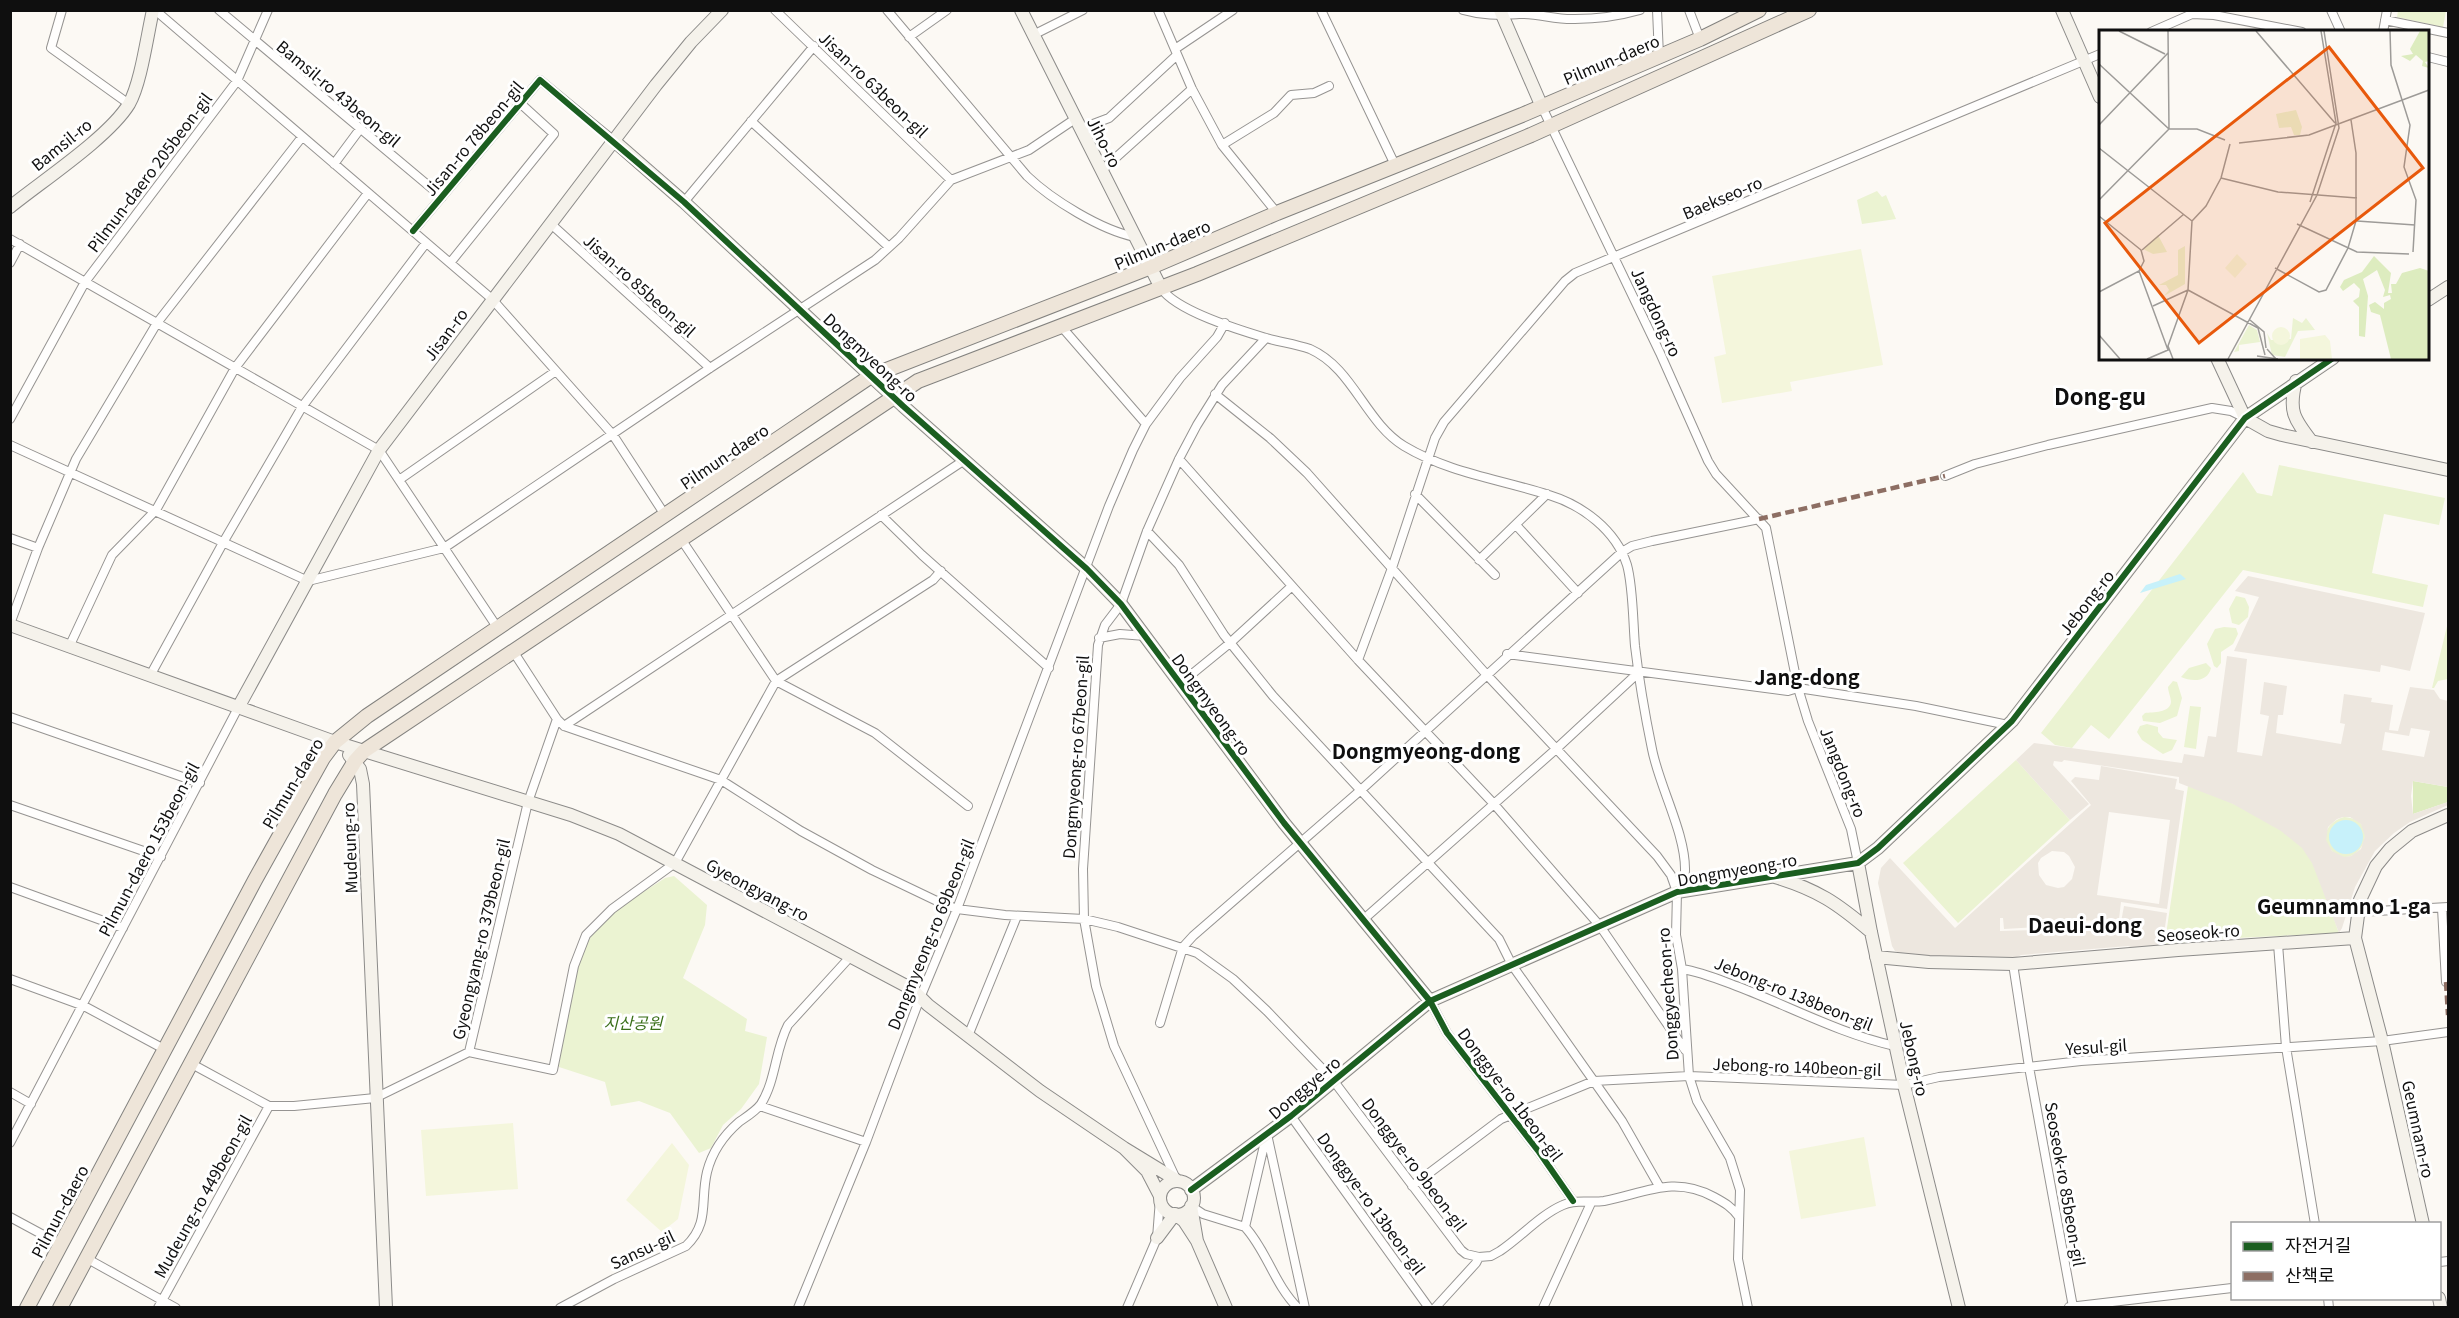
<svg xmlns="http://www.w3.org/2000/svg" width="2459" height="1318" font-family="Georgia,'Noto Sans KR',serif">
	<rect width="100%" height="100%" fill="#fcf9f4"/>
	<path fill="#ebf3d2" d="M2398,11V10L2446,11L2443,27L2397,17Z
		M1877,191L1882,197L1886,195L1896,219L1862,224L1857,200Z
		M2279,465L2445,498L2439,525L2384,514L2372,573L2428,585L2423,607L2243,570L2109,739L2091,725L2072,748L2055,745L2041,733L2243,472L2257,493L2272,496Z
		M2236,596L2245,598L2249,607L2248,617L2239,625L2232,623L2229,609Z
		M2448,622V679L2438,681L2434,688H2432Z
		M2224,627L2236,628L2238,634L2233,644L2221,652V663L2217,668L2214,666L2207,644L2215,629Z
		M2206,663L2211,668C2208,682 2192,682 2181,677L2189,668Z
		M2173,681L2177,682L2182,698L2177,716L2160,723L2143,721L2142,716L2145,713C2153,712 2170,713 2171,702C2171,698 2168,691 2168,687Z
		M2190,706L2201,707L2196,749L2184,747Z
		M2147,724L2158,727V732L2163,738L2177,740L2172,750L2163,754L2142,740L2137,732L2140,726Z
		M2016,760L2070,820L1958,923L1903,863Z
		M2188,786C2219,796 2281,822 2302,847C2321,870 2329,906 2339,933L2195,940L2164,948Z
		M2344,817C2387,820 2355,878 2330,849C2319,836 2329,821 2344,817Z
		M674,876L707,905L705,925L683,978L747,1019L745,1031L767,1037L759,1084L741,1109L723,1125L711,1148L699,1153L670,1113L639,1101L611,1106L605,1082L559,1067C561,1026 573,953 601,923C617,906 646,891 665,878Z"/>
	<path fill="#ddecbf" d="M2413,781L2448,787V802L2413,814Z"/>
	<path fill="#f4f6dc" d="M1861,249L1883,365L1790,382L1792,391L1722,403L1714,357L1726,354L1712,276Z
		M513,1123L518,1189L426,1196L421,1130Z
		M1864,1137L1876,1206L1801,1219L1789,1151Z
		M672,1143L689,1165L678,1219L662,1232L626,1200Z"/>
	<path fill="#ede7df" fill-rule="evenodd" d="M2248,576L2425,613L2410,671L2381,665L2380,672L2234,651L2259,597L2235,591Z
		M2227,656L2247,659L2237,752L2262,756L2269,716L2260,714L2264,682L2287,686L2283,715H2278L2276,733L2341,744L2345,724L2340,723L2344,694L2372,698L2371,702L2393,705L2389,730L2398,731L2410,687L2434,690L2440,699L2448,701V787L2413,781L2411,796L2413,814L2448,802V805L2410,822L2394,833L2375,851L2355,887L2342,928L2339,933L2312,863L2302,848L2281,831L2233,804L2179,783V777L2064,760L2062,762L2054,761L2053,765L2089,804L2070,820L2016,760L2034,743L2182,763L2184,754L2204,757L2208,736L2216,737ZM2411,728L2430,731L2424,757L2382,750L2385,732L2409,736ZM2343,817H2350L2361,824L2365,836L2361,849L2351,856L2344,857L2332,851L2326,840L2328,827L2337,819Z
		M2101,766L2177,779L2175,789L2184,791L2167,909L2121,902L2119,919L2059,922V926L2004,929L2003,918H2000V931L2064,929V925L2121,922L2124,906L2167,913L2162,948L2136,949L2128,946L2021,955L2015,958L1910,956L1895,951L1892,946L1878,883L1881,868L1890,858L1955,928L2091,805L2071,781L2075,777L2099,780ZM2109,812L2170,820L2159,904L2097,895ZM2052,851L2064,852L2069,856L2075,867L2072,879L2064,887L2058,888L2046,885L2039,875L2038,863L2041,858Z"/>
	<path fill="#c7f1fa" d="M2180,574L2186,579L2140,593L2146,585Z
		M2329 837a17 17 0 1 1 34 0a17 17 0 1 1-34 0Z"/>
	<g fill="none" stroke-linecap="round" stroke-linejoin="round">
		<g stroke="#969492" stroke-width="10">
			<path id="street" d="M62,10L51,48L129,104
				M155,10L492,299L613,435L665,515
				M219,10L442,197
				M775,10L951,180
				M887,10L1027,176C1052,200 1101,230 1135,237
				M1158,10L1192,89L1222,145L1277,213
				M1321,10L1396,167
				M1463,10C1484,16 1498,15 1519,14C1537,13 1556,20 1575,19C1597,19 1619,16 1640,10
				M1657,10L1659,56
				M1689,10L1700,39
				M2331,10L2341,32
				M2385,20L2448,33
				M2151,32L2192,14L2214,15L2302,32
				M2383,32L2387,10
				M1033,35L1083,10
				M909,37L947,10
				M1175,49L1233,10
				M2428,57L2448,62
				M1542,107L1660,353L1708,461L1716,474L1766,528L1798,688L1808,721L1851,829L1858,863
				M751,121L889,247
				M1080,129L1109,118L1177,55
				M1222,145L1274,113L1291,95L1314,93L1329,86
				M334,164L360,129
				M1101,171L1192,89
				M684,202L814,46
				M551,224L710,368
				M413,231L540,80L613,140
				M10,239L379,450L497,627
				M10,263L20,244
				M450,263L554,134L520,103
				M1161,288C1176,311 1239,330 1266,338C1280,342 1296,344 1310,349C1353,368 1365,422 1404,446C1449,473 1499,479 1549,495C1582,505 1616,530 1627,565C1633,586 1633,622 1635,646C1639,680 1645,715 1652,749C1659,786 1686,834 1685,871C1685,879 1681,885 1677,892
				M1060,325L1146,424
				M1215,394L1270,438L1307,473L1486,674L1657,856L1671,875L1677,892L1676,935L1682,969L1689,1076L1697,1101L1730,1158L1740,1190L1738,1259L1748,1308
				M10,419L85,282L237,81L268,10
				M10,445L308,581L444,548L710,368L875,260L899,238L951,180L1029,150L1075,119
				M1179,459L1358,660L1494,804L1600,926L1685,1050
				M1945,476L1975,464L2048,445L2212,408L2231,411L2245,418
				M399,480L556,371
				M1415,494L1495,575
				M881,515L922,555L1049,668
				M1516,525L1578,593
				M1147,531L1179,565L1224,635L1273,696L1499,939L1512,965L1622,1121L1659,1186
				M10,538L38,548
				M681,539L776,681L875,733L968,806
				M1479,560L1547,494
				M10,624L38,548L76,459L157,323L302,137
				M1099,638L1120,634L1145,636
				M70,645L112,555L156,510L235,368L368,193
				M513,651L557,719L564,726L721,780L801,831L872,870L941,903L957,909L1005,915L1084,919L1118,927L1197,953L1233,979L1267,1011L1333,1080L1461,1250L1466,1254L1479,1257
				M1507,654L1788,691L1798,688L1916,706L2008,725
				M1358,660L1392,568L1435,438L1444,422L1565,281L1575,273L2100,54
				M151,674L224,541L302,407L426,243
				M1181,683L1230,643L1292,586
				M10,717L200,783
				M564,726L963,461
				M10,805L161,857
				M10,887L123,928
				M2442,908L2446,982
				M2359,912L2448,907
				M1364,919L1555,750L1638,673
				M2278,944L2286,1047L2315,1224
				M2013,964L2029,1067L2073,1307
				M1682,969C1702,972 1720,980 1739,987C1791,1007 1841,1034 1895,1046
				M10,979L84,1006L164,1049
				M1430,1001L1447,1033L1539,1152L1573,1201
				M1160,1023L1183,947L1193,936L1362,789L1622,552L1632,546L1652,541L1759,519
				M968,1036L1017,916
				M469,1052L553,1070L574,966L586,935L612,909L675,863L776,681L933,580L941,571
				M469,1052L528,802L557,719
				M190,1063L269,1106H294L375,1098L469,1052
				M10,1092L31,1104
				M760,1106L866,1142
				M1291,1116L1429,1308
				M1267,1134L1305,1308
				M10,1143L239,706
				M1177,1181L1114,1046L1096,986L1084,919L1083,869L1098,645L1105,625L1121,604L1147,531L1179,459L1197,425L1222,385L1266,338
				M1412,1186L1501,1119L1594,1081L1689,1076L1904,1085L1939,1077L2081,1061L2382,1041L2448,1032
				M1191,1206L1203,1214L1245,1227
				M10,1217L60,1244
				M1245,1227C1267,1251 1274,1284 1298,1308
				M1245,1227L1266,1137
				M86,1258L176,1308
				M2440,1262L2448,1261
				M2328,1298L2329,1308
				M2069,1307L2232,1288
				M158,1308L269,1106
				M560,1308L614,1279L686,1246C710,1223 700,1201 707,1172C712,1152 724,1135 739,1122C746,1117 756,1111 761,1104C776,1080 775,1050 788,1025L850,957
				M798,1308L866,1142L920,998L957,909L1109,506L1133,450L1146,424L1180,378L1217,337L1225,323
				M1127,1308L1157,1238L1160,1199
				M1435,1308L1476,1263L1479,1257L1491,1256L1500,1251C1521,1237 1540,1215 1563,1205C1576,1199 1590,1203 1604,1201C1645,1193 1674,1175 1714,1197C1725,1203 1732,1207 1739,1217
				M1543,1308L1591,1203"/>
		</g>
		<g stroke="#8c8b89" stroke-width="14">
			<path id="secondary" d="M1021,10L1161,288
				M1500,10L1542,107
				M2062,10L2100,97
				M613,140L684,202L903,406L1087,569L1121,604L1284,823L1430,1001
				M10,207C42,181 109,137 129,104C141,83 147,36 153,10
				M2428,300L2448,287
				M2217,358L2245,418
				M2296,381C2288,411 2294,419 2312,442
				M2245,418L2268,431L2282,435L2448,470
				M10,625L335,742L571,815L619,834L912,989L928,1005L1040,1091L1124,1148
				M239,706L379,450L656,85L691,42L722,10
				M349,755L360,769L363,784L386,1308
				M1858,863L1871,932L1904,1085L1959,1308
				M1775,877C1818,890 1837,903 1871,932
				M1876,957L1929,962L2013,964L2178,950L2355,938
				M1160 1198a17 17 0 1 1 34 0a17 17 0 1 1-34 0Z
				M1191,1190L1291,1116L1430,1001L1677,892L1858,863L1878,848L2012,721L2245,418L2333,358
				M1160,1196L1147,1171L1124,1148L1178,1181
				M2423,1224L2382,1041L2355,938L2360,900L2376,866L2390,849L2412,831L2448,815
				M1157,1238L1175,1214L1184,1221L1197,1241L1191,1206
				M1197,1241L1226,1308
				M2439,1298L2441,1308"/>
		</g>
		<g stroke="#83827f" stroke-width="16">
			<path id="primary" d="M27,1308L255,880L323,758L335,742L367,716L871,376L1151,267L1277,213L1522,115L1700,39L1759,10
				M60,1308L335,794L355,761L364,751L918,381L1197,274L1531,135L1809,10"/>
		</g>
		<use href="#street" stroke="#fffefd" stroke-width="8"/>
		<use href="#secondary" stroke="#f5f2eb" stroke-width="12"/>
		<use href="#primary" stroke="#eee5d9" stroke-width="14"/>
		<path stroke="#8d6e63" stroke-width="4.5" stroke-dasharray="9 4.5" stroke-linecap="butt" d="M1759,519L1945,476
			M2446,982L2448,1015"/>
		<g stroke="#fff" stroke-width="10">
			<path id="cycleway" d="M413,231L540,80L684,202L903,406L1087,569L1121,604L1284,823L1430,1001L1447,1033L1539,1152L1573,1201
				M1191,1190L1291,1116L1430,1001L1677,892L1858,863L1878,848L2012,721L2245,418L2333,358"/>
		</g>
		<use href="#cycleway" stroke="#1b5e20" stroke-width="6"/>
	</g>
	<g text-anchor="middle" dominant-baseline="central" stroke-width="6" stroke-linejoin="round" paint-order="stroke">
		<g font-size="16" fill="#0f0f0f" stroke="#fff">
			<text transform="translate(1611 59) rotate(-23)">Pilmun-daero</text>
			<text transform="translate(874 84) rotate(44)">Jisan-ro 63beon-gil</text>
			<text transform="translate(339 93) rotate(40)">Bamsil-ro 43beon-gil</text>
			<text transform="translate(473 138) rotate(-50)">Jisan-ro 78beon-gil</text>
			<text transform="translate(1105 142) rotate(63)">Jiho-ro</text>
			<text transform="translate(61 144) rotate(-39)">Bamsil-ro</text>
			<text transform="translate(149 172) rotate(-53)">Pilmun-daero 205beon-gil</text>
			<text transform="translate(1722 197) rotate(-23)">Baekseo-ro</text>
			<text transform="translate(1162 244) rotate(-23)">Pilmun-daero</text>
			<text transform="translate(640 285) rotate(42)">Jisan-ro 85beon-gil</text>
			<text transform="translate(1657 312) rotate(65)">Jangdong-ro</text>
			<text transform="translate(445 334) rotate(-53)">Jisan-ro</text>
			<text transform="translate(871 357) rotate(43)">Dongmyeong-ro</text>
			<text transform="translate(724 456) rotate(-34)">Pilmun-daero</text>
			<text transform="translate(2086 602) rotate(-52)">Jebong-ro</text>
			<text transform="translate(1212 704) rotate(54)">Dongmyeong-ro</text>
			<text transform="translate(1075 757) rotate(-86)">Dongmyeong-ro 67beon-gil</text>
			<text transform="translate(1844 772) rotate(68)">Jangdong-ro</text>
			<text transform="translate(292 783) rotate(-59)">Pilmun-daero</text>
			<text transform="translate(349 848) rotate(-92)">Mudeung-ro</text>
			<text transform="translate(148 849) rotate(-62)">Pilmun-daero 153beon-gil</text>
			<text transform="translate(1737 869) rotate(-10)">Dongmyeong-ro</text>
			<text transform="translate(758 889) rotate(28)">Gyeongyang-ro</text>
			<text transform="translate(2198 932) rotate(-4)">Seoseok-ro</text>
			<text transform="translate(930 934) rotate(-68)">Dongmyeong-ro 69beon-gil</text>
			<text transform="translate(480 939) rotate(-77)">Gyeongyang-ro 379beon-gil</text>
			<text transform="translate(1794 993) rotate(22)">Jebong-ro 138beon-gil</text>
			<text transform="translate(1667 994) rotate(-94)">Donggyecheon-ro</text>
			<text transform="translate(2096 1046) rotate(-4)">Yesul-gil</text>
			<text transform="translate(1915 1058) rotate(77)">Jebong-ro</text>
			<text transform="translate(1797 1066) rotate(2)">Jebong-ro 140beon-gil</text>
			<text transform="translate(1304 1087) rotate(-40)">Donggye-ro</text>
			<text transform="translate(1511 1094) rotate(53)">Donggye-ro 1beon-gil</text>
			<text transform="translate(2419 1129) rotate(78)">Geumnam-ro</text>
			<text transform="translate(1415 1164) rotate(53)">Donggye-ro 9beon-gil</text>
			<text transform="translate(2066 1184) rotate(80)">Seoseok-ro 85beon-gil</text>
			<text transform="translate(202 1196) rotate(-61)">Mudeung-ro 449beon-gil</text>
			<text transform="translate(1372 1203) rotate(54)">Donggye-ro 13beon-gil</text>
			<text transform="translate(59 1211) rotate(-62)">Pilmun-daero</text>
			<text transform="translate(642 1249) rotate(-25)">Sansu-gil</text>
		</g>
		<g font-size="16" font-style="italic" fill="#396e18" stroke="#fff">
			<text x="633" y="1022">지산공원</text>
		</g>
		<g font-size="20" font-weight="bold" fill="#0f0f0f" stroke="#fff">
			<text x="1807" y="676">Jang-dong</text>
			<text x="1426" y="750">Dongmyeong-dong</text>
			<text x="2344" y="905">Geumnamno 1-ga</text>
			<text x="2085" y="924">Daeui-dong</text>
		</g>
		<g font-size="22" font-weight="bold" fill="#0f0f0f" stroke="#fff">
			<text x="2100" y="395">Dong-gu</text>
		</g>
	</g>
	<g transform="translate(2099 30)">
		<rect width="330" height="330" fill="#fcf9f4"/>
		<path d="M197,80L203,97L201,105H195L192,97L180,98L177,84ZM59,205L68,222L54,224L44,219ZM86,216V254L65,266L70,260L67,255H60L79,245V220ZM194,288L203,293L207,288L216,300L199,301L186,327L173,325L168,303L172,310L192,309ZM150,295L158,300L161,312L140,315V321L135,322Z" fill="#ebf3d2"/>
		<path d="M321,1H330V31L326,32L330,38L323,36L324,31L317,25L311,31L302,26L314,24L311,19ZM275,226L292,243L289,263H293L292,254H297L303,243L321,238L330,241V329H292L281,285L272,282L270,275L276,272L285,279V273L292,269L291,265L284,267L286,260L278,240L264,249L269,266L266,307L260,306V277L254,271L260,267L261,259L255,253L244,261L241,257L245,250L263,242Z" fill="#ddecbf"/>
		<path d="M138,224L148,234L136,248L126,238ZM173 306a9 9 0 1 1 18 0a9 9 0 1 1-18 0ZM226,305L231,311L233,329H201V309Z" fill="#f4f6dc"/>
		<path fill="none" stroke="#9d9b98" stroke-width="1.5" d="M20,1L66,24M157,1L236,93M291,1L292,35L311,95L305,137L317,170L314,222M0,34L70,99H98L126,110M0,95L69,23M140,113L210,105L330,60M0,118L93,191M122,148L179,162L258,168M0,170L70,99L69,1M211,172L237,93L222,1M0,186L42,220M93,191L107,176L122,148L131,114M258,191L316,195M198,194L258,222L310,224M43,220L85,184M176,238L220,262L227,260L249,218L257,191V123L252,90M40,241L69,320L48,329M89,260L159,298L166,325M0,262L40,241L45,231L42,220M54,276L89,260M151,290L165,302L167,318M0,305L21,329M168,319L177,329H172M158,326L179,329M74,329L69,316L89,260L93,191M129,329L218,165L240,98L225,1"/>
		<path fill="#e8590c" fill-opacity="0.15" stroke="#e8590c" stroke-width="3" d="M230,17L324,138L100,313L6,193Z"/>
		<rect width="330" height="330" fill="none" stroke="#0f0f0f" stroke-width="3"/>
	</g>
	<rect width="2459" height="1318" fill="none" stroke="#0f0f0f" stroke-width="24"/>
	<rect x="2231" y="1222" width="210" height="78" fill="#ffffff" stroke="#9f9f9f" stroke-width="1.5"/>
	<rect x="2243" y="1242" width="30" height="9" fill="#1b5e20" stroke="#9f9f9f" stroke-width="1.5"/>
	<text x="2285" y="1252" font-size="18" fill="#0f0f0f">자전거길</text>
	<rect x="2243" y="1272" width="30" height="9" fill="#8d6e63" stroke="#9f9f9f" stroke-width="1.5"/>
	<text x="2285" y="1282" font-size="18" fill="#0f0f0f">산책로</text>
</svg>
